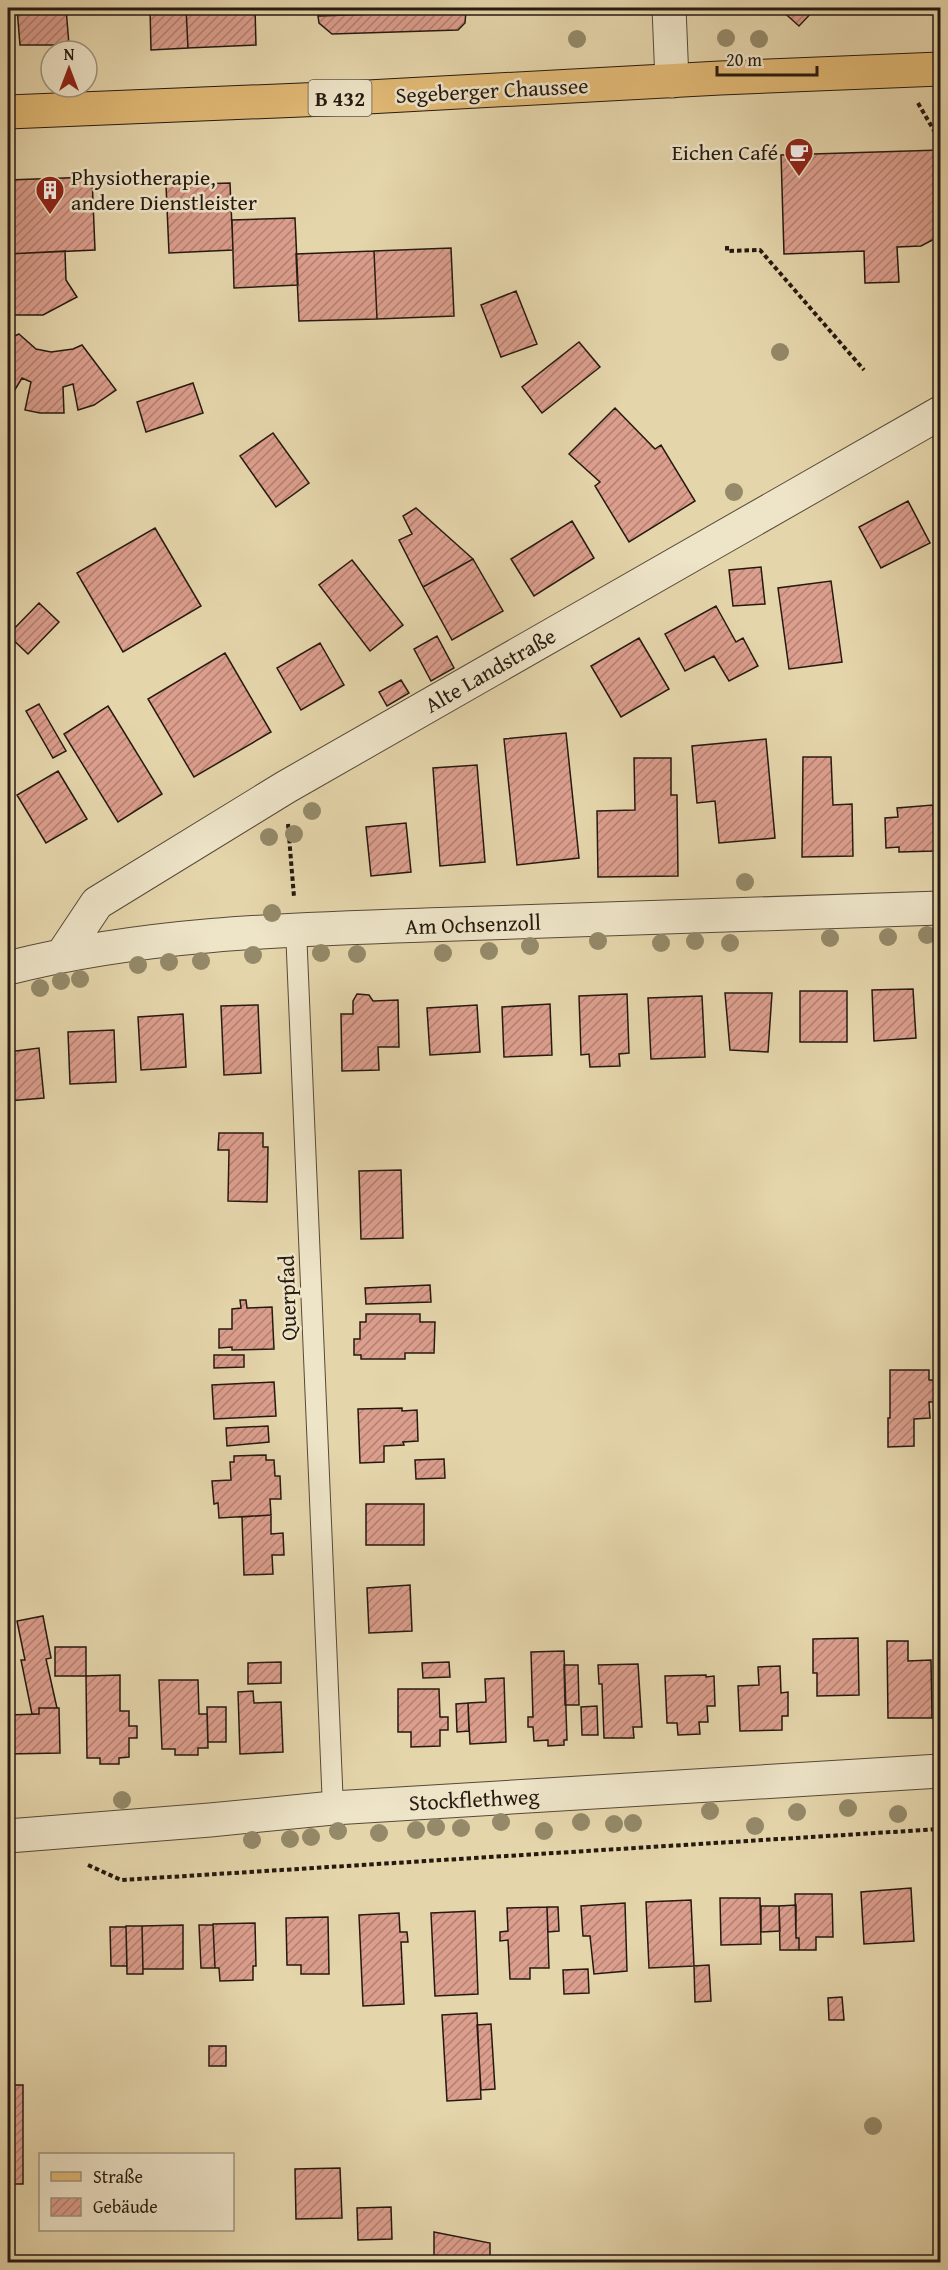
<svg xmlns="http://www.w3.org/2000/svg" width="948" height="2270" font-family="'Gentium Book Plus',serif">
	<defs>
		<pattern id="building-hatch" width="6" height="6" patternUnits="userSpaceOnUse" patternTransform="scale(1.5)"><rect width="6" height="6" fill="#dc9e8d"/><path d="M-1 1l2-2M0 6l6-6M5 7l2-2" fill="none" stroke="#b28072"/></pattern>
	</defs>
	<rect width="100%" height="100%" fill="#e5d5ab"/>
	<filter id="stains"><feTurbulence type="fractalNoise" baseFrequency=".00333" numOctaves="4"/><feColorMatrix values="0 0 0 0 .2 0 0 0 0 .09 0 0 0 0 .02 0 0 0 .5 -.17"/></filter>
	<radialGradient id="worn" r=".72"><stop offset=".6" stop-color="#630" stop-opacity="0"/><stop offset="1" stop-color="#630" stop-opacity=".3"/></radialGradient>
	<path fill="url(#building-hatch)" stroke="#261a10" stroke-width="1.5" d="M17,8H66L69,45H20Z
		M150,8H186L188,48L151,50Z
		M186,8H255L256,45L188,48Z
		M318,8H392V13L318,16Z
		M392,8H466V11L392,13Z
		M466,8H524V9L466,11Z
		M779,8H816L799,26Z
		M466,11L465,23L458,30L332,34L319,23L318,16Z
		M940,150V236L921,246L897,247L899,282L865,283L864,251L784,254L781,155Z
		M92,177L95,250L8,254V180Z
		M230,183L233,250L169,253L166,185Z
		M295,218L298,285L234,288L232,220Z
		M451,248L454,316L377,319L374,251Z
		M65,251L66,280L77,297L43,315H8V254Z
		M374,251L377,319L299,321L296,254Z
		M516,291L537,344L501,357L481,305Z
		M19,334L36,349L51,352L73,349L82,345L116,390L94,405L78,410L73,384L63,387L64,413H40L25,410L31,382L22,378L8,401V339Z
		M579,342L600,367L542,413L522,387Z
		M193,383L203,413L146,432L137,402Z
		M615,408L655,449L661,445L695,501L629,542L595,486L600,482L569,454Z
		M273,433L309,483L276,507L240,456Z
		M908,501L930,543L881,568L859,527Z
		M416,508L473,559L423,587L399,540L412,534L403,516Z
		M572,521L594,558L534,596L511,559Z
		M155,528L201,606L123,652L77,573Z
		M473,559L503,611L452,640L423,587Z
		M352,560L403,625L370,651L319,585Z
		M761,567L765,604L733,606L729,570Z
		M831,581L842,662L789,669L778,588Z
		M39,603L59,622L28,654L8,635Z
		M716,606L736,642L743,638L758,666L729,681L714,656L685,671L665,634Z
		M437,636L454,668L431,681L414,649Z
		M639,638L669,689L621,717L591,666Z
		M320,643L344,685L301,710L277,668Z
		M225,653L271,732L194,777L148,699Z
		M401,680L409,693L387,706L379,692Z
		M39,704L66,751L53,758L26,711Z
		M108,706L162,794L118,822L64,734Z
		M566,733L579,858L517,865L504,739Z
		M766,739L775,838L719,843L715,801L697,803L692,746Z
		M803,757H831L833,805L852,804L853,856L802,857Z
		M634,758H671V795H677L678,876L598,877L597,811L635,810Z
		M477,765L485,862L440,866L433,768Z
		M58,771L87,819L46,843L17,795Z
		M933,805L935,851L899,852V847L886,848L885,818L898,817L897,808Z
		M406,823L411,872L371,876L366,827Z
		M913,989L916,1038L874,1041L872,990Z
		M800,991H847V1042H800Z
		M725,993H772L768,1052L730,1050Z
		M357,994L369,995L373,1001L398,1000L399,1047H378L379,1070L342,1071L341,1014H353V1001Z
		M627,994L629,1053L619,1054L620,1066L590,1067L589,1054L581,1055L579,996Z
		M702,996L705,1057L651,1059L648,998Z
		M550,1004L552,1055L504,1057L502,1007Z
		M258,1005L261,1073L224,1075L221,1006Z
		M477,1005L480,1052L430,1055L427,1008Z
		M183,1014L186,1067L141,1070L138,1017Z
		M114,1030L116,1082L70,1084L68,1032Z
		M39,1048L44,1098L8,1101V1052Z
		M219,1133H263V1147H268L267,1202L228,1201L229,1150H218Z
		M401,1170L403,1238L361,1239L359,1171Z
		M430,1285L431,1302L366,1304L365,1288Z
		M240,1300H246L247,1308L272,1307L274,1349L232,1350V1347L219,1348V1329H232V1309L241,1308Z
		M366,1314H420V1322H435L434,1353H405V1359H361V1355H354V1339H360V1322H366Z
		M214,1355H244V1367L214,1368Z
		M890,1370H929V1380H937V1402H929L930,1418L914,1419V1446L888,1447V1418H890Z
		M274,1382L276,1416L214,1419L212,1385Z
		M402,1408V1411L417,1410L418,1441L403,1442L404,1445L384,1446V1462L360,1463L358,1409Z
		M268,1426L269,1442L227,1446L226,1428Z
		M266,1455V1460H274L275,1476H280L281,1499H270L271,1515L219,1518L218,1503L214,1504L212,1481L231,1480L230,1462H234V1456Z
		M444,1459L445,1478L416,1479L415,1460Z
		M366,1504H424V1545H366Z
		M271,1515V1534L283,1533L284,1555H272L273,1574L244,1575L242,1517Z
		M410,1585L412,1631L369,1633L367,1588Z
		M43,1616L51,1658L46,1659L57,1708H39V1714H32L21,1660H25L17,1621Z
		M858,1638L859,1695L817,1696V1673H813V1639Z
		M887,1641H908V1661L931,1660L932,1718H888Z
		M55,1647H86V1676H55Z
		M564,1651L567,1740H564V1745L548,1746V1740L534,1741L533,1727H528V1717H533L531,1652Z
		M281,1662V1683L248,1684V1663Z
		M449,1662L450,1677L423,1678L422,1663Z
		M638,1664L642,1727H633L634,1738H604L602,1684H599L598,1665Z
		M564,1665H578L579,1705H565Z
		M780,1666L781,1693L788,1692V1716H782V1730L740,1731L738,1686L759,1685L758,1667Z
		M120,1675V1711H129V1726H137V1738H129V1757L119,1758V1764H100V1758H87L86,1676Z
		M706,1675V1677L714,1676L715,1706H707L708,1722H699L700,1734L678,1735L677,1723H667L665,1676Z
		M504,1678L506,1742L470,1744L468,1703L486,1702L485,1679Z
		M159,1680H198L199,1714H207L208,1748H198V1755H175V1749H162Z
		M398,1689H439L440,1717H448V1730H440V1746L411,1747V1732H398Z
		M253,1691L254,1703L281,1702L283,1752L240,1754L238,1692Z
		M468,1703L469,1731L457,1732L456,1704Z
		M597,1706L598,1735H582L581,1707Z
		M207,1707H226V1742H208Z
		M39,1708H59L60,1753L8,1754V1715L39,1714Z
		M911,1888L914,1941L864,1944L861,1892Z
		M795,1894H832L833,1937H816V1950H799V1938H796Z
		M720,1898H760L761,1944L721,1945Z
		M691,1900L694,1966L649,1968L646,1902Z
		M625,1903L627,1971L594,1974L590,1936H583L581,1906Z
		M796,1905V1938H799V1950H780L779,1906Z
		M761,1906H779L780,1931L761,1932Z
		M547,1907H558L559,1931L548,1932Z
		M547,1907L549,1968H530V1979H510L508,1940L500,1941V1932L508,1931L507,1908Z
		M475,1911L478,1994L435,1996L431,1913Z
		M399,1913L400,1932H407L408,1942H401L404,2004L363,2006L359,1915Z
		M328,1917L329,1974H301V1965H287L286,1918Z
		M255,1923L256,1966H253V1980L220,1981L219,1968H215L213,1924Z
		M183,1925V1969H143L142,1926Z
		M199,1925H213L215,1968H201Z
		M126,1926H142L143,1974H127Z
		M110,1927H126L127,1966H111Z
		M8,1930H11L12,2085H23V2184H8Z
		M709,1965L711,2001L695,2002L694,1966Z
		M588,1969L589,1993L564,1994L563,1970Z
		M842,1997L844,2020H829L828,1998Z
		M477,2013L481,2099L447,2101L442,2015Z
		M491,2024L495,2089L481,2090L477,2025Z
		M209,2046H226V2066H209Z
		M936,2053H940V2092H938Z
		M340,2168L342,2218L296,2219L295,2169Z
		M391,2207L392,2239L358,2240L357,2208Z
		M434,2232L490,2243V2262H434Z"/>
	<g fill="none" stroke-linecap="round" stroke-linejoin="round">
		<g stroke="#564937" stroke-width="22">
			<path id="service" d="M296,929L333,1808"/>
		</g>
		<g stroke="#564937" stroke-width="35">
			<path id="minor" d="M669,8L672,81
				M63,954L97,903L286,787L940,413
				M8,968C153,931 306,929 456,924C618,919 779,913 940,908
				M8,1836L210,1820L333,1808L940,1771"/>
		</g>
		<g stroke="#261a10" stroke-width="35">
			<path id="primary" d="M8,112L349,98L720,78L940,69"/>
		</g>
		<path stroke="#261a10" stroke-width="4" stroke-dasharray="4.5 3" stroke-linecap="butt" d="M918,103L940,141
			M727,246V251L760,250L864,370
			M288,824L294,897
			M88,1865L121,1880L940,1829"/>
		<use href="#service" stroke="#eee4c8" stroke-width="20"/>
		<use href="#minor" stroke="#eee4c8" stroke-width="33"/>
		<use href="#primary" stroke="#e2ba76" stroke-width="33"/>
	</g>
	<g fill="#948969">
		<circle cx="726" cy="38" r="9"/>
		<circle cx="577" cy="39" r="9"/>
		<circle cx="759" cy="39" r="9"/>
		<circle cx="780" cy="352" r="9"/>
		<circle cx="734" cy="492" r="9"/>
		<circle cx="312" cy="811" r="9"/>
		<circle cx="294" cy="834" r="9"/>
		<circle cx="269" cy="837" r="9"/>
		<circle cx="745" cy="882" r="9"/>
		<circle cx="272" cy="913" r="9"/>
		<circle cx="927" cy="935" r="9"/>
		<circle cx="888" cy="937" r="9"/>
		<circle cx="830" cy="938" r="9"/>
		<circle cx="598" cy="941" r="9"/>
		<circle cx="695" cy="941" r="9"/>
		<circle cx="661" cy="943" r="9"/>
		<circle cx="730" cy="943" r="9"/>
		<circle cx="530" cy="946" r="9"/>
		<circle cx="489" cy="951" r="9"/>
		<circle cx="321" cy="953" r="9"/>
		<circle cx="443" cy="953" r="9"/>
		<circle cx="357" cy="954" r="9"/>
		<circle cx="253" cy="955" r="9"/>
		<circle cx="201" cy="961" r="9"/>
		<circle cx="169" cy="962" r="9"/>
		<circle cx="138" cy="965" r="9"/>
		<circle cx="80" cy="979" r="9"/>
		<circle cx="61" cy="981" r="9"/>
		<circle cx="40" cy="988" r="9"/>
		<circle cx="122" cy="1800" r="9"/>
		<circle cx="848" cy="1808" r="9"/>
		<circle cx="710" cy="1811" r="9"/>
		<circle cx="797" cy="1812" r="9"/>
		<circle cx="898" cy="1814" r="9"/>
		<circle cx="501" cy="1822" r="9"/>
		<circle cx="581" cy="1822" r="9"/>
		<circle cx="633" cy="1823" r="9"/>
		<circle cx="614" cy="1824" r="9"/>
		<circle cx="755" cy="1826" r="9"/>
		<circle cx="436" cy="1827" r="9"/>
		<circle cx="461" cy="1828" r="9"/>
		<circle cx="416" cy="1830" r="9"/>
		<circle cx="338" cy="1831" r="9"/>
		<circle cx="544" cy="1831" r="9"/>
		<circle cx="379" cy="1833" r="9"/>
		<circle cx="311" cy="1837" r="9"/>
		<circle cx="290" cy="1839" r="9"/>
		<circle cx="252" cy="1840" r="9"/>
		<circle cx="873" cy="2126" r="9"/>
	</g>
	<defs>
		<g id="cafe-pin" transform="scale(1.5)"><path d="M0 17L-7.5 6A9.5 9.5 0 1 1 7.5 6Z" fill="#8f2418" stroke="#eee4c8"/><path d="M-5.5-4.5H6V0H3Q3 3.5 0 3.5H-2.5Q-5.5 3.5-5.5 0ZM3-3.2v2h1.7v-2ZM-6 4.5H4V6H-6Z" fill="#fff"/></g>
		<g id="building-pin" transform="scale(1.5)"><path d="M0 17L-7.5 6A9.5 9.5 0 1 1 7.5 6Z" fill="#8f2418" stroke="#eee4c8"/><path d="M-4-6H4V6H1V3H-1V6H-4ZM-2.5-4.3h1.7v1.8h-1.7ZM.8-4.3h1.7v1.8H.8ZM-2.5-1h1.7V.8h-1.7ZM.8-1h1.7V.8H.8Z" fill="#fff"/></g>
	</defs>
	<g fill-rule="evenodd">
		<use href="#cafe-pin" x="799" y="152"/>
		<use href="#building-pin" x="50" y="190"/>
	</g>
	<g text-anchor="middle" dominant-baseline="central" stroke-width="5" stroke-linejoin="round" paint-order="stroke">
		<rect fill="#eee4c8" stroke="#625747" stroke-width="1.5" x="308.5" y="80" width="63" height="36" rx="4.5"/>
		<g font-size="21" font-weight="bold" fill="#261a10">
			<text x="340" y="98">B 432</text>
		</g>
		<g font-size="22" fill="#261a10" stroke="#eee4c8">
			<text transform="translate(492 90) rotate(-3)">Segeberger Chaussee</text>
			<text transform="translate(490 670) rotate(-30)">Alte Landstraße</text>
			<text transform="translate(473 924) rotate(-2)">Am Ochsenzoll</text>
			<text transform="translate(287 1298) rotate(-92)">Querpfad</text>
			<text transform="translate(474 1799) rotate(-3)">Stockflethweg</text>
		</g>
		<g font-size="22" fill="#261a10" stroke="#eee4c8" text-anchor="end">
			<text x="778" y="152">Eichen Café</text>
			<text x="71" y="177" text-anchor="start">Physiotherapie,<tspan x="71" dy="25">andere Dienstleister</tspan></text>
		</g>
	</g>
	<rect width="948" height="2270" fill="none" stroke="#e5d5ab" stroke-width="30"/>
	<rect x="9" y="9" width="930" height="2252" fill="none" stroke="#261a10" stroke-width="3"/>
	<rect x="15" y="15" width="918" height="2240" fill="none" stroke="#261a10" stroke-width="1.5"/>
	<rect x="39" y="2153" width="195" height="78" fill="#eee4c8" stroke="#9e937e" stroke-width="1.5"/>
	<rect x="51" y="2172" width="30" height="9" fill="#e2ba76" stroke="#9e937e" stroke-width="1.5"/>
	<text x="93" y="2183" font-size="18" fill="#261a10">Straße</text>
	<rect x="51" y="2198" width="30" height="18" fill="url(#building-hatch)" stroke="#9e937e" stroke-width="1.5"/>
	<text x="93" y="2213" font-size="18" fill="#261a10">Gebäude</text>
	<g transform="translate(69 69)"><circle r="28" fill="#eee4c8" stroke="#9e937e" stroke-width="1.5"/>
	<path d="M0-4.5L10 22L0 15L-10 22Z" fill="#8f2418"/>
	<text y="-9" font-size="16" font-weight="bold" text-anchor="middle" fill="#261a10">N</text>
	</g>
	<path d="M717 66v9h100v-9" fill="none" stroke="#261a10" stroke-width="3"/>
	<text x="726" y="66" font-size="18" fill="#261a10" stroke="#eee4c8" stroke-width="4.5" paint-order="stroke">20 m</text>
	<rect width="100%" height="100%" filter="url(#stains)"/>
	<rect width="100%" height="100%" fill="url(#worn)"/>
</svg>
